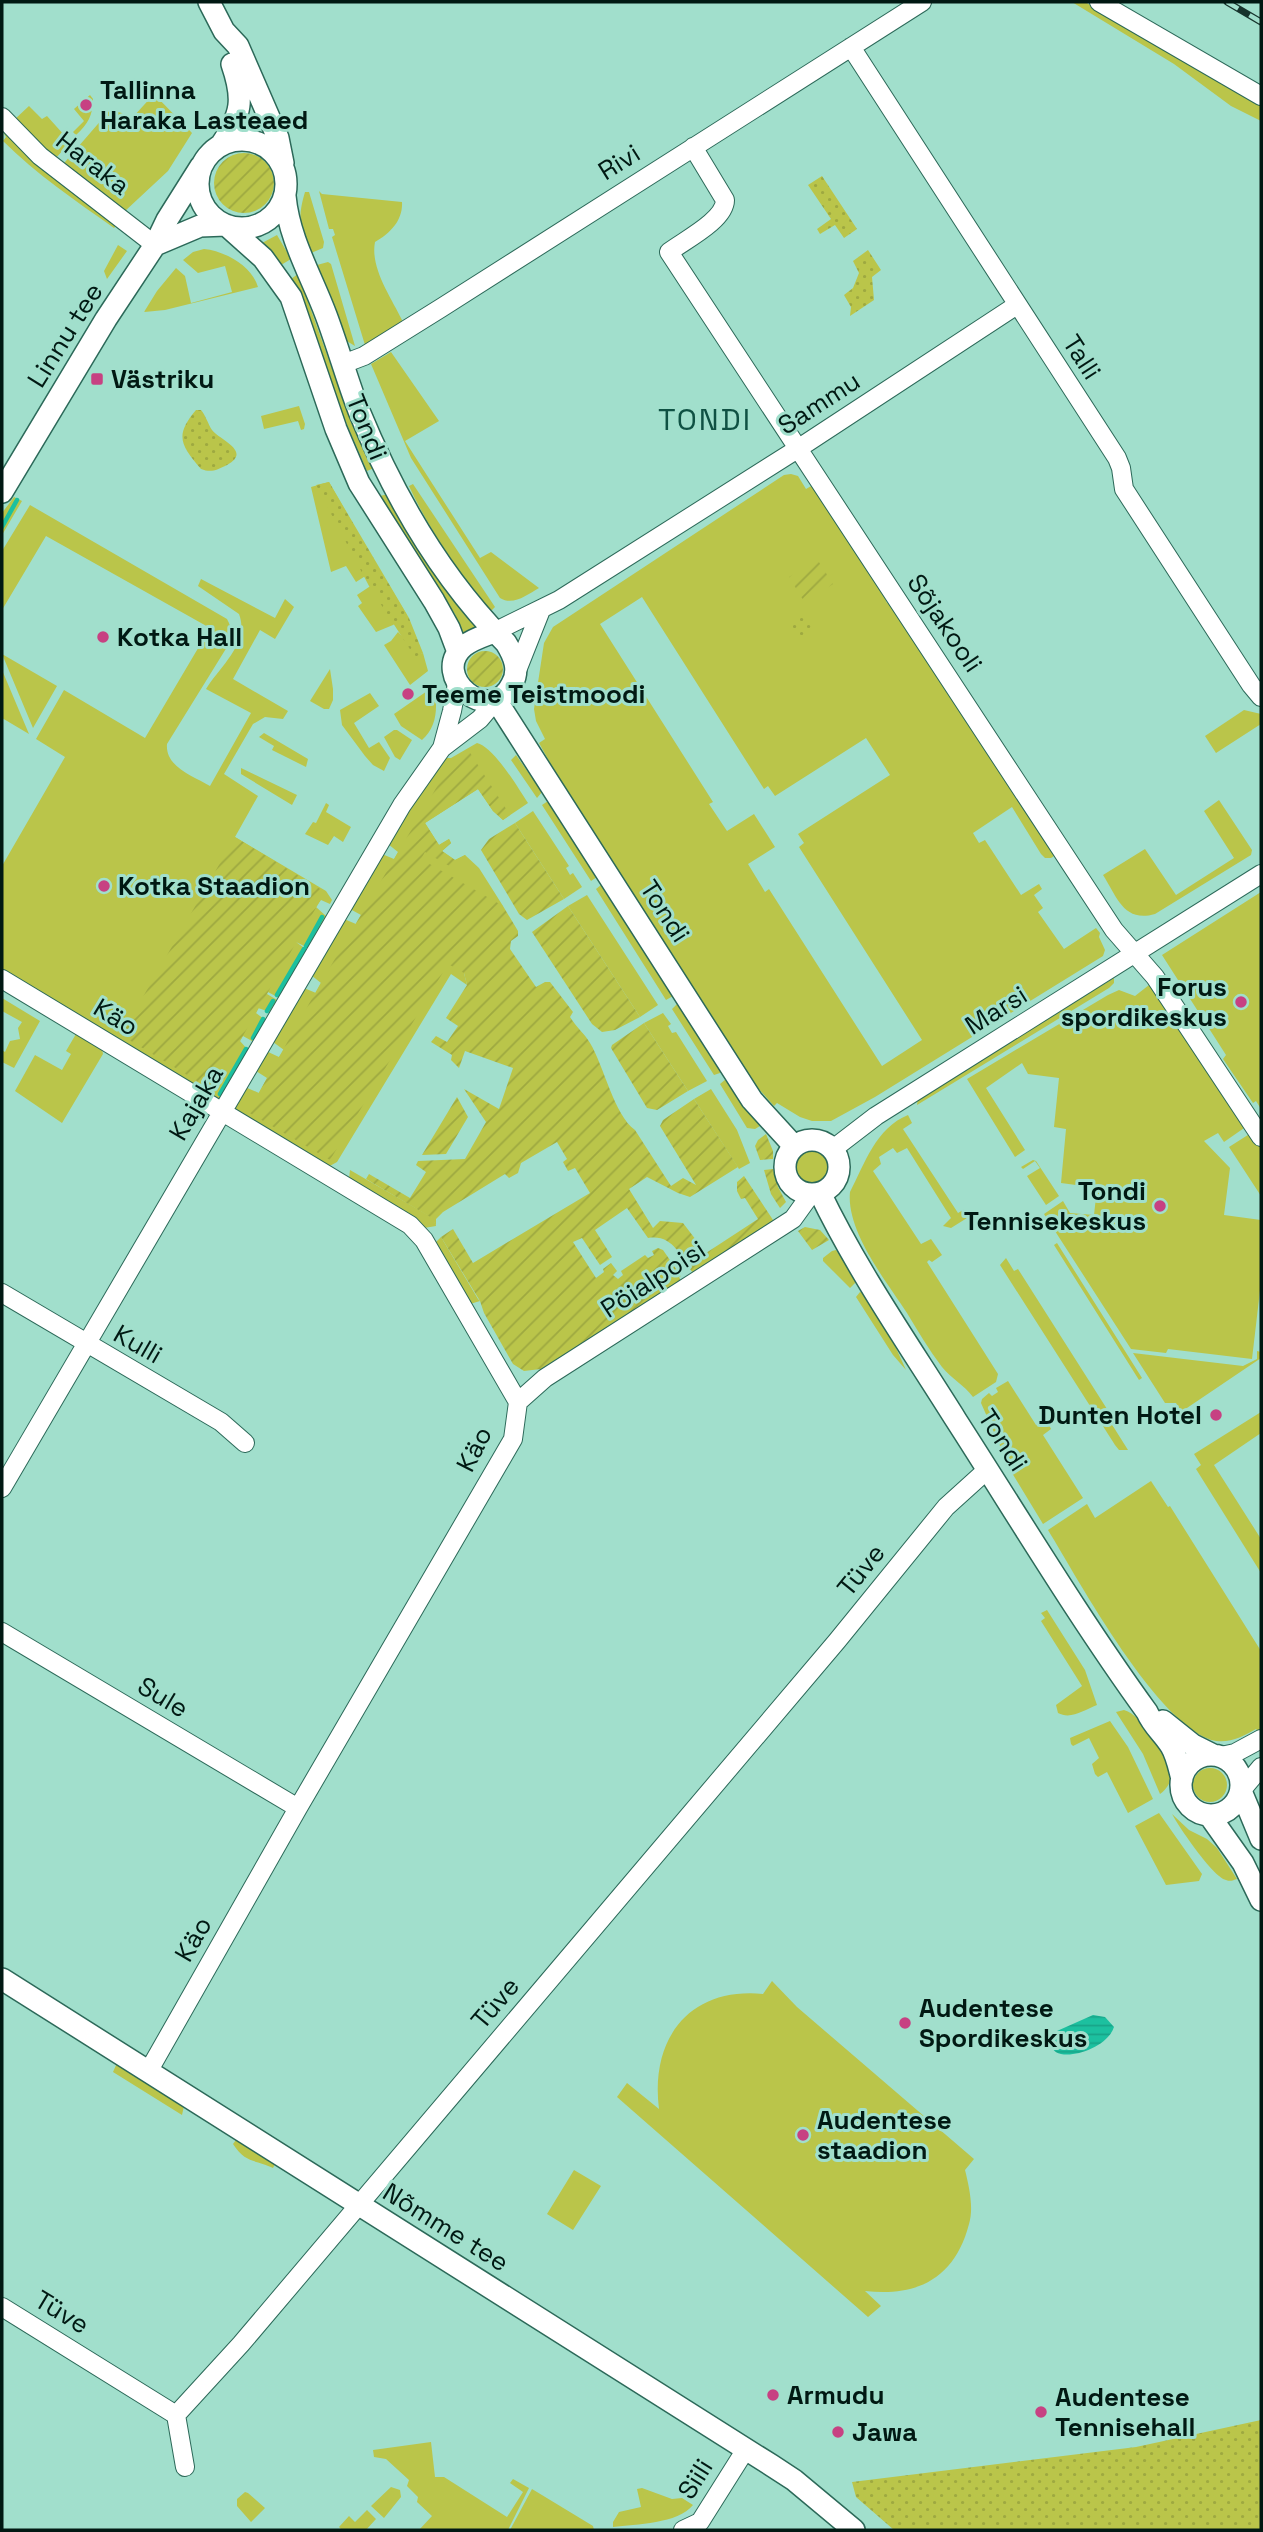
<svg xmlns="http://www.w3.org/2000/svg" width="1263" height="2532" font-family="'Space Grotesk',sans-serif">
	<defs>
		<pattern id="park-dots" width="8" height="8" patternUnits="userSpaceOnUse" patternTransform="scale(1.75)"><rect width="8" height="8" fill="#bac54a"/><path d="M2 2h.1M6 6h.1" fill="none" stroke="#9ea940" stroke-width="1.8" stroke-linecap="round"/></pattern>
		<pattern id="garden-furrows" width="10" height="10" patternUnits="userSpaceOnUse" patternTransform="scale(1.75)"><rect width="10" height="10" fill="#bac54a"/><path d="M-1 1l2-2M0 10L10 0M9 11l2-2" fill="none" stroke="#9ea940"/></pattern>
		<pattern id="water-rules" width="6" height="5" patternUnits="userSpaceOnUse" patternTransform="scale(1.75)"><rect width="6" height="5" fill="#1cc09f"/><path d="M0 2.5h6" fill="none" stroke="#18a488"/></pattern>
	</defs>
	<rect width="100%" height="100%" fill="#a1dfcc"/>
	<path fill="#bac54a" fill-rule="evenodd" d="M1072,2H1085L1261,105V121L1231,106L1174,64Z
		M154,94L192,133L168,171L124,212L65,165V162L110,110L122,113L127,118L133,117Z
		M90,95L93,99C93,115 88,124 76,135L73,132L84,121L74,109Z
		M29,106L42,119L47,116L65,136V148L55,159L14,120Z
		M3,132L56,180L116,226L114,228C76,201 36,174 3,141L6,137Z
		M319,191L322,194L402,202C403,220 391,233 375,242C370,268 391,297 402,320L401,325L365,345L332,237L335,235L333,229H329Z
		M305,192H309L324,242L323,248L311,253C300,227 297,219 305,192Z
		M277,235L291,259L281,265L262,243Z
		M118,245L127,251L107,279L104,271Z
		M204,249C225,251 252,266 258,287L165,310L144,312L157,291L176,268L185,276L191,303L232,292L225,266L198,273L183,260L193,252Z
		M328,262L331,264L355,346L345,340L317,265Z
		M298,274L335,377L374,468L367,471L329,383L300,297L291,279Z
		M391,352L439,421L405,441L480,558L491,552L539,588C527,595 513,606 500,598L411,458L371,364Z
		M299,406L305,424L304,429L301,430L298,421L264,429L261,416Z
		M791,474L798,476L806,489L813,485L877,581L887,603L892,604L1053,850L1054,856L1051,858H1045L1041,854L1012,807L973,833L979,843L985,840L1021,895L1039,884L1042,889L1034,895L1043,908L1038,912L1064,949L1096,928L1100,933L1099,937L1105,950L1103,956L875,1097L831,1121H812L800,1117L777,1103L774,1106L757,1087L555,772L539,743L545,739L536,721L534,709L544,643L553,627L784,475ZM642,597L764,789L768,786L775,796L866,738L890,775L798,834L804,843L799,847L922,1040L882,1066L769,889L765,892L748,864L775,847L754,814L727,831L709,804L713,802L600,624Z
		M329,482L378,568L356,582L346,566L331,572L311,487Z
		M413,484L495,607L491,611C460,574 429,530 409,486Z
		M388,494L448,592L477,629L461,633L455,614L413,553L380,496Z
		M14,497L22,501L2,535V513Z
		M30,505L227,619C233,630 232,636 227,647L167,744C165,767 193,776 210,786L251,713L206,689C220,666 250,643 239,614L198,586L201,579L275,618L285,599L294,607L275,639L260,630L233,679L288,711L283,719L265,717L253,724L224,774L258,796L235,837L326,891L332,900L330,904L321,900L316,907L326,916L308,948L296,942L307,950L279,998L268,992L267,994L277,1000L270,1012L258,1008L256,1013L264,1019L265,1023L255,1039L252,1041L243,1036L240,1041L248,1050L220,1099L211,1098L2,976V866L65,757L36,739L64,690L145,738L210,628L46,536L2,610V551Z
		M384,577L407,615L393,625L376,632L358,606L362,603L357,595Z
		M398,632L420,654L423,653L428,671L410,685L384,645L391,641Z
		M2,654L57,686L33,728Z
		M330,669L333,689V700L329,709H324L310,701Z
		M2,670L29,734L2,718Z
		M430,689H434C438,707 437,727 422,740L401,726L394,714Z
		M370,693L379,706L354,723L369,748L379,742L390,758L384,771L373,765L365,756L342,725L340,710Z
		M1244,710L1261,714V724L1216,753L1205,736Z
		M394,730H397L412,740L400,760L395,757L384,737Z
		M264,733L308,759L306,767L272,750L274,746L259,737Z
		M477,743C494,747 518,788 528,803L503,820L493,811L478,789L425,823L439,845L449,839L451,843L442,851L455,860L465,855L479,868L503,906L464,973L467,985L451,974L337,1162L328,1167L237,1113L235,1109L245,1087L259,1093L267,1078L256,1071L266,1051L279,1057L284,1050L273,1042L304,988L316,993L321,983L311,975L344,919L356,924L361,915L350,909L382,854L394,859L398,852L388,844L399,824L444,758H451Z
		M516,755L542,792L537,798L511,760Z
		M241,768L297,795L292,805L241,774Z
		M1219,800L1252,850L1251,855L1155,914C1124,923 1117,897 1103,875L1145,849L1176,895L1234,858L1204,811Z
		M548,801L597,877L591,881L542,805Z
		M326,803L329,805L326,812L351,827L343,842L334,836L328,845L305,834L313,822L316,823Z
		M533,811L569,866L566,868L570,875L573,873L582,887L564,899L515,823Z
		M601,885L673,996L666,1000L596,889Z
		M1261,892V1109L1256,1101L1253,1103L1223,1059L1226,1055L1162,955Z
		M587,895L658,1005L640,1017L568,906Z
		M1114,978V983L1109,988L917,1105L918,1097Z
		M1149,985L1247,1126L1224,1142L1218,1133L1204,1141L1230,1168L1224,1215L1261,1220V1282L1252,1359L1168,1349L1166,1353L1131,1349L1044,1214L1063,1201L1070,1213L1094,1215L1096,1197L1091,1196V1187L1061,1183L1066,1129L1054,1127L1059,1078L1028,1074L1022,1063L986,1088L1025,1150L1015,1157L967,1079L1108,995L1119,990L1135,996Z
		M2,998L40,1021L14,1068L2,1062V1050L5,1052L10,1041L20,1039L18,1028L22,1022L2,1011Z
		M677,1004L721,1070L720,1073L714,1075L672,1009Z
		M663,1013L671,1024L668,1026L672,1033L676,1032L707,1081L688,1091L644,1023Z
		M76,1034L102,1049L103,1054L62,1123L15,1091L35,1055L62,1070L71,1054L66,1051Z
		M726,1079L760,1126L755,1129L747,1128L720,1084Z
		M711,1089L737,1130L750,1163L739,1169L694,1099Z
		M908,1115L912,1123L903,1129L958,1213L965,1209L969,1210L967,1218L951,1228L943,1226L951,1218L907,1148L897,1153L893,1148L879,1157L881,1164L873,1171L921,1244L931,1239L942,1255L932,1262L929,1260L927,1262L998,1374L996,1382L973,1397C964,1385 951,1378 942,1367C929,1350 918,1331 907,1313C886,1281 846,1231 850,1192C865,1163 876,1128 908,1115Z
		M1251,1133L1261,1149V1196L1229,1147Z
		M796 1166a17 17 0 1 1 34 0a17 17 0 1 1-34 0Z
		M1033,1160L1036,1161L1059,1196L1046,1205L1027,1176L1040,1168L1035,1161L1023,1169L1021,1167Z
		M350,1170L433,1218L436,1226L424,1228L349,1179Z
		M441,1237L478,1299L480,1301L470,1304L435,1243Z
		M1057,1243L1142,1378L1139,1380L1054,1245Z
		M836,1250L857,1281L850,1288L823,1261V1258L832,1251Z
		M1006,1258L1014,1271L1018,1269L1114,1420L1111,1423L1128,1450H1119L1115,1445L1000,1265Z
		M860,1292L864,1293L891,1337L906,1370L893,1355L856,1297Z
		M1257,1351L1261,1352V1358L1181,1412L1176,1403H1165L1133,1353L1243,1366L1257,1359Z
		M1008,1381L1036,1425L1047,1421L1051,1429L1043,1435L1083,1498L1043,1524L1012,1473L981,1403L982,1399L989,1393L992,1396L998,1392L996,1388Z
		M1261,1412V1433L1214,1465L1261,1539V1573L1196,1469L1201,1465L1194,1454Z
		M1151,1481L1168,1507L1170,1506L1261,1651L1260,1734L1256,1729C1244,1736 1231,1743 1216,1741C1160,1731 1078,1579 1048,1530L1087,1504L1095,1518Z
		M1047,1610L1085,1670L1097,1705C1084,1710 1071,1720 1058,1713L1056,1705L1082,1686L1041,1621L1045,1618L1041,1613Z
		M1124,1710C1135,1713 1141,1723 1148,1732C1161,1748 1185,1776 1160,1794L1143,1754L1116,1712Z
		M1110,1721L1128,1747L1153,1799L1128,1813L1107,1772L1098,1777L1095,1774L1092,1764L1099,1758L1089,1738L1073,1746L1071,1744L1070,1738Z
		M1193 1785a17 17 0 1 1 34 0a17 17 0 1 1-34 0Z
		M1159,1813L1202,1874L1199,1881L1166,1885L1135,1826Z
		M1172,1814L1189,1830L1207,1839L1217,1848L1237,1879C1233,1880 1231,1882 1226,1880C1213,1877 1179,1827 1172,1814Z
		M772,1981L797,2007L974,2159L965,2170C969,2186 974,2208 969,2224C955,2278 918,2297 865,2291L881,2306L868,2317L617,2097L627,2083L659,2109C650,2039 689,1987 763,1994Z
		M117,2063L184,2106L182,2115L113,2072Z
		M236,2140L275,2164L273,2168C255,2159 246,2164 233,2144Z
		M574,2170L601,2186L573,2230L547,2214Z
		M431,2442L435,2477H444L507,2517L523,2492L510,2483L513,2479L529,2488L508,2530H419L432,2516L417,2502L418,2497L407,2486L409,2480L386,2459L374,2457L373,2450Z
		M391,2487L400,2490L401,2497L384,2518L371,2506Z
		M642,2488L672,2499L682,2498L693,2505C678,2524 636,2524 613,2527V2522L619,2512L641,2507L637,2489Z
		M532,2489L593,2526L594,2530H510Z
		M245,2492L248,2493L265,2508L251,2522L237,2506V2499Z
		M367,2510L376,2519L366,2530H342L339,2527L349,2516L355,2522Z"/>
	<path fill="url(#park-dots)" d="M822,176L857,229L844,238L835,225L820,234L817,229L831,219L808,185Z
		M868,250L881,270L872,277L874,300L850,316L851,307L844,295L853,288L859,273L853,261Z
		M196,410H201C206,416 208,424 212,430C221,441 252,451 227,465C217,470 211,473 201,469C181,445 174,436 196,410Z
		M329,482L409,618L423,653L415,657L369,586L316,485Z
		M791 626a12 12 0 1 1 24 0a12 12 0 1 1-24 0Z
		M1261,2420V2530H894L856,2497L852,2482L1136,2447Z"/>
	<path fill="url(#garden-furrows)" d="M214 183a30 30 0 1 1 60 0a30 30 0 1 1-60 0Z
		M817,559L833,584L805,603L789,577Z
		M467 669a18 18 0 1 1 36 0a18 18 0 1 1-36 0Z
		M469,751L510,815L503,820L493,811L478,789L425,823L439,845L449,839L451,843L442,851L455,860L465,855L466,857L451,867L425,852L421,859L503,906L518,931V936L511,941L510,949L536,987L545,982H550L573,1012L570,1017C576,1027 585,1034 590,1043C604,1066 614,1115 635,1130L671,1186L683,1178L696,1185L660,1126L663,1120L694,1099L738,1167L690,1197L678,1193L647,1177L629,1189L653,1228L660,1221L683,1223L706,1253L758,1219L745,1198L741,1199L737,1191V1182L744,1176L775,1223L693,1273C680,1256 673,1234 648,1238L627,1208L595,1230L612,1257L600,1265L582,1238L573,1242L596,1278L604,1272L603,1269L611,1263L617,1271L613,1275L618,1279L623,1275L621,1271L645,1255L648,1258L654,1255L652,1251L658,1248L663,1250L681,1276L679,1277L681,1281L541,1369L524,1371L513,1364L484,1313L480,1301L441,1237L453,1229L473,1263L590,1193L575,1168L568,1171L563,1162L567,1159L557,1142L521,1163L518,1173L509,1178L505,1174L443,1212L436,1219V1226L432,1218L366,1179L369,1174L410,1198L426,1172L416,1165L418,1161L465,1159L486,1122L464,1089L499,1109L513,1068L465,1051L459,1068L451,1060L452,1055L431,1042L436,1036L447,1042L458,1026L446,1018L467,985L464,973L448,964L330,1160L248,1112L323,979L448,768Z
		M515,823L564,899L527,920L519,914L481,850L489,839Z
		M235,837L325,892L212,1090L121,1035Z
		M568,906L640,1017L615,1030L602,1032L592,1024L532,932Z
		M644,1023L688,1091L657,1110L647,1108L611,1048L612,1045Z
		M457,1097L468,1117L446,1154L422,1155Z
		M766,1134L773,1151V1159L760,1160L755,1146L758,1140Z
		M773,1169L778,1187L786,1202L780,1208L771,1194L764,1170Z
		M805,1227L820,1230L829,1240L812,1250L798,1231Z"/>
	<path fill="url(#water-rules)" d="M1093,2015L1105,2017L1114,2027C1105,2056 1032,2069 1057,2031Z"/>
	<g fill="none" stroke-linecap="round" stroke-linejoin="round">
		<path stroke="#1cc09f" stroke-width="4.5" d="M2,527L17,500
			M306,946L322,917
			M277,995L304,949
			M267,1011L273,1001
			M253,1038L263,1019
			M220,1094L246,1049"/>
		<g stroke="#2c6959" stroke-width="20">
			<path id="minor" d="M1099,2L1261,96
				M851,47L1117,458L1121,468L1124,489L1251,685L1261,697
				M2,117L40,156L155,245
				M693,147L725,200C725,220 685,240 669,252L1114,930L1155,977L1261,1137
				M343,364L364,356L441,308L922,2
				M494,632L559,600L799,448L1017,305
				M516,673L541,610
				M442,748L452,711L457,684
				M2,979L410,1225L424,1240L518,1402L513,1439L298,1808L148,2072
				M833,1149L876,1116L1261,874
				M2,1293L221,1422L245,1443
				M518,1402L545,1378L793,1219L811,1194
				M2,1488L402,805L442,748L480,719L496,700
				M2,1632L298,1808
				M1221,1756L1235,1753L1261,1739
				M1241,1791L1261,1767
				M2,2307L176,2415L241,2344L837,1641L946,1507L988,1469
				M176,2415L185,2467
				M683,2530L700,2522L746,2449"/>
		</g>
		<g stroke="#2c6959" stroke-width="24">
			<path id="tertiary" d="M209,2L224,31L238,46L278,138L283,163
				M198 184a44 44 0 1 1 88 0a44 44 0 1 1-88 0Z
				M221,145C242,114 244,99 232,64
				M285,196C289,239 311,275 326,315C338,347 347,380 359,411C394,496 441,578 506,643C514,656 520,670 512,684C491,728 428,676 464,646C473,639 484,636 494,632
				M226,225L263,258L291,297L336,429L359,483L434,601L449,628L458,652
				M155,245L200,226L226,225
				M2,492L106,319L155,245L167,220L201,166
				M496,700L752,1100L794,1146
				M785 1167a27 27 0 1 1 54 0a27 27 0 1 1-54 0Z
				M820,1193C858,1272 909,1345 956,1420C1019,1518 1079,1618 1147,1712C1153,1726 1163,1733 1171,1746C1177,1756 1179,1768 1182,1779
				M1163,1721L1193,1745L1213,1755
				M1181 1785a30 30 0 1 1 60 0a30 30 0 1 1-60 0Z
				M1241,1791L1261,1839
				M1209,1815L1243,1863L1261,1900
				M2,1979L771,2465L794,2480L854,2530"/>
		</g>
		<use href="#minor" stroke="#fff" stroke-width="18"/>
		<use href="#tertiary" stroke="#fff" stroke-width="21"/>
		<g stroke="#17342d" stroke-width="7">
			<path id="rail" d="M1227,2L1261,22"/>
		</g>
		<use href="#rail" stroke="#a1dfcc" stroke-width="4.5" stroke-dasharray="13" stroke-linecap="butt"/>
	</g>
	<g fill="#c74182" stroke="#a1dfcc" stroke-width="2.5">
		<circle cx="86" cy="105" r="7"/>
		<rect x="90" y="372" width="14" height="14" rx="3.5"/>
		<circle cx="103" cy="637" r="7"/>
		<circle cx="408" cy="694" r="7"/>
		<circle cx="104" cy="886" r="7"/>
		<circle cx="1241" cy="1002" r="7"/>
		<circle cx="1160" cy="1206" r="7"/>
		<circle cx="1216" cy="1415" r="7"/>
		<circle cx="905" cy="2023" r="7"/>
		<circle cx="803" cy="2135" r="7"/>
		<circle cx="773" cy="2395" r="7"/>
		<circle cx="1041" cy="2412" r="7"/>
		<circle cx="838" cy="2432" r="7"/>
	</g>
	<g text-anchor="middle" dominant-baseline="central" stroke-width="6" stroke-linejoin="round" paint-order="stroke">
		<g font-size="26" font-weight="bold" fill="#011913" stroke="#a1dfcc" text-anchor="start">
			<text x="100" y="90">Tallinna<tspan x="100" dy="30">Haraka Lasteaed</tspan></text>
			<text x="111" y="379">Västriku</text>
			<text x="117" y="637">Kotka Hall</text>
			<text x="422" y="694">Teeme Teistmoodi</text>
			<text x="118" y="886">Kotka Staadion</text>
			<text x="1227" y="987" text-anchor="end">Forus<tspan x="1227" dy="30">spordikeskus</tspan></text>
			<text x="1146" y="1191" text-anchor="end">Tondi<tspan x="1146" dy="30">Tennisekeskus</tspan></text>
			<text x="1202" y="1415" text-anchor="end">Dunten Hotel</text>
			<text x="919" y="2008">Audentese<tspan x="919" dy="30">Spordikeskus</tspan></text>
			<text x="817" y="2120">Audentese<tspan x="817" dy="30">staadion</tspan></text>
			<text x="787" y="2395">Armudu</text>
			<text x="1055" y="2397">Audentese<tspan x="1055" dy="30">Tennisehall</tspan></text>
			<text x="852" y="2432">Jawa</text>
		</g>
		<g font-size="26" fill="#011913" stroke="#a1dfcc">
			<text transform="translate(619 162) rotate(-32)">Rivi</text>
			<text transform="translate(93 163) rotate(38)">Haraka</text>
			<text transform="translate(65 335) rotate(-58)">Linnu tee</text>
			<text transform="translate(1082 357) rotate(57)">Talli</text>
			<text transform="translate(819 403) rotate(-33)">Sammu</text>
			<text transform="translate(367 427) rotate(68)">Tondi</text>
			<text transform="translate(945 623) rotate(56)">Sõjakooli</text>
			<text transform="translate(665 911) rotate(57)">Tondi</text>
			<text transform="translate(996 1010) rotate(-32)">Marsi</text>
			<text transform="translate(116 1017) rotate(31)">Käo</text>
			<text transform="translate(196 1103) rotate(-60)">Kajaka</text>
			<text transform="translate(653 1279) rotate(-33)">Pöialpoisi</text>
			<text transform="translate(138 1344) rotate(30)">Kulli</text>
			<text transform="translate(1003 1440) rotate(57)">Tondi</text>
			<text transform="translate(474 1449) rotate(-63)">Käo</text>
			<text transform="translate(861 1570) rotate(-51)">Tüve</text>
			<text transform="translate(163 1697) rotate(31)">Sule</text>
			<text transform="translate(193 1939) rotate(-60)">Käo</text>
			<text transform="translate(495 2003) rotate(-50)">Tüve</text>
			<text transform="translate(446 2227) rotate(32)">Nõmme tee</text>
			<text transform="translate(62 2312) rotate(31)">Tüve</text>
			<text transform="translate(695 2479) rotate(-58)">Siili</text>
		</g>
		<g font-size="30" letter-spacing="2" fill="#0f5143" stroke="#a1dfcc">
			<text x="705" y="419">TONDI</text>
		</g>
	</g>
	<rect width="1263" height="2532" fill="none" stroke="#011913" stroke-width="7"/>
</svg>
